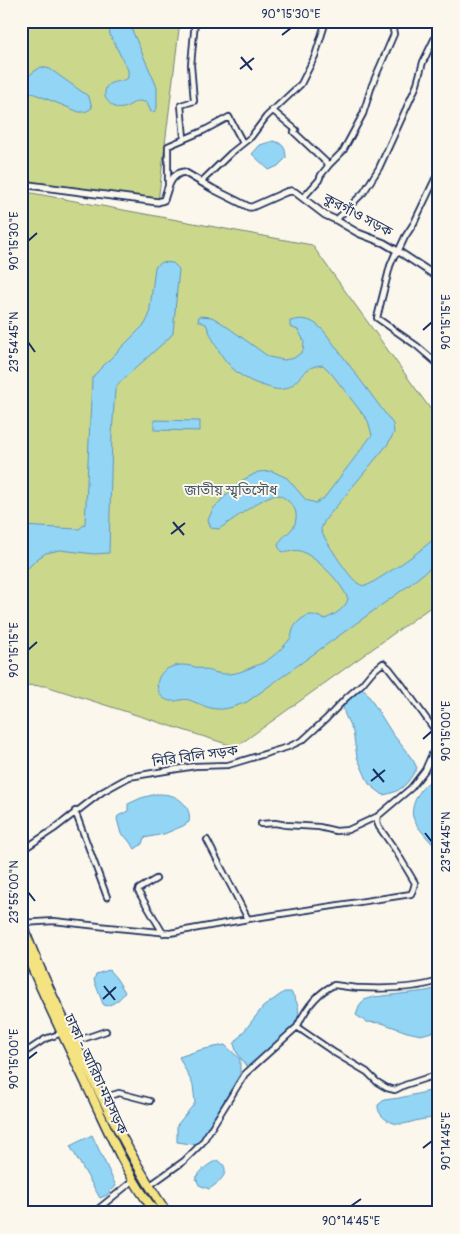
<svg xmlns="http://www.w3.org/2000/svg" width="460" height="1234" font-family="Pangolin,'Noto Sans Bengali',sans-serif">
	<rect width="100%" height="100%" fill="#fbf7ec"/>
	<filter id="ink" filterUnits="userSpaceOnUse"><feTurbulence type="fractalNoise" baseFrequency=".02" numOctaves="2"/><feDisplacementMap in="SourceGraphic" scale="10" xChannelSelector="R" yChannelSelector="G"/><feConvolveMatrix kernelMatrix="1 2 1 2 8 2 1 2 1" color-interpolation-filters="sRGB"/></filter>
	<g filter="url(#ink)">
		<path fill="#cbd88c" stroke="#738475" d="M21,21H180L158,202L21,184Z
			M21,191L312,245L439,421V601L236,747L46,686L21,685Z"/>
		<path fill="#92d5f4" stroke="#6293b8" d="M111,21H128L157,87V108L155,111L151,112L147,103C144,102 142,101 139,101C135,101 132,104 128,106C119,112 110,106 105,97C104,78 115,85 128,78V70L110,35L109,28Z
			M41,67L50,69L88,96L90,100L92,108L85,112H79L30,92L26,87L24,81L32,73Z
			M273,141C283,143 286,148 286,158L278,166L269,170L252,154L260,145Z
			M161,262L173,263L179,269L173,333L170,337L118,384L115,390L112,435L109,553L94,554L60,550L46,553L37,559L21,575V526L79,529L85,524L92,378L98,371L145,324L149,316L155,267Z
			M199,316L212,317L222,323L269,357L284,360L294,358L303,351L304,341L298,330L290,327V321C306,317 313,320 324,331L393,424L394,433L388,444L325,520L321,529L322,533C329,545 348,577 359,584C363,586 366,586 370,584C394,569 418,554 439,534V561L408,586L247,702C238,705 227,710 218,709C208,709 198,703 189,700C183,698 177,702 170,701C156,698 153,680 164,671C184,656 206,674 227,674C239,674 249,668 260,664C270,660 282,649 289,640C292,637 292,633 293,629C295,625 297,623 300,620C311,612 313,615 325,619C334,615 345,609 348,599C341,582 322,563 305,553C291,545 285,560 278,546C281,534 296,532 296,518C297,511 293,505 288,501C284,498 280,494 274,495C263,497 230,522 219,529L211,528L208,520L213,509L226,495L241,481L258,472L272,471L287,478L306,500L316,503L324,498L372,435L368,421L331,373L323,365C300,366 300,385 284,389C276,391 269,387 261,385C230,375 218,353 206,324L198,321Z
			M154,420L200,421V431L154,430Z
			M359,690H365L392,733L413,760L417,768C407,784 402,792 383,795L369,784L357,757L353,732L345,715L343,708L346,700Z
			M439,780V851C432,843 415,826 413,817C410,807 419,789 428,783C431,781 435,781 439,780Z
			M156,794C160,794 165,794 169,795C181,797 192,809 189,822L183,826L164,834L144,838L142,844L135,849L125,836L121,834L117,819L118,816L128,811V804L141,798Z
			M109,970L116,978L125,992C121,999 114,1004 106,1006L103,1004L94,980L96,974Z
			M439,988V1030L421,1035L407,1032L382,1023L366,1022L356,1015L359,1007L364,1000L374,997L426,991Z
			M284,992H291C310,1019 290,1031 271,1048C264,1054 258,1060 251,1067L246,1066L237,1053L234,1044L263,1007Z
			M225,1045L240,1059V1074L198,1145L177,1142V1125L195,1103L193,1085L179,1057L200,1050Z
			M439,1086V1118C432,1118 425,1119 419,1120C414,1121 409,1123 403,1124C392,1125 377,1117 378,1105L384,1100L399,1098L417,1094L430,1091Z
			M92,1135L116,1186L107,1195L100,1198L70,1146Z
			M218,1160C220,1162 223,1163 224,1166C229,1175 216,1185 209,1189L199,1185L196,1178C202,1169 208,1164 218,1160Z"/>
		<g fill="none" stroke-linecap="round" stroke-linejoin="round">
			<g stroke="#1b2f5e" stroke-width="8">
				<path id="minor" d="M272,110L296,130L294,132L329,165
					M184,138L181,105L194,101L191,65L195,21
					M439,181L435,179L414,223L405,237L397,254H395L390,266L377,318L417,346L439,365
					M201,182L231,153L251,137L266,117L301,84L315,56L326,21
					M168,185V146L203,131L229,117L243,143
					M303,198L319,180L321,175L329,165L343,151L363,114L372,85L394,34L391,21
					M336,220L364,192L379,168L416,87L423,62L439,29
					M75,811L107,897
					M261,824L275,823L286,825L319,827L336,831L348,830L378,816L411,788L425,770L432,754L439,747
					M207,840L248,919
					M21,851L54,829L102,792L129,777L195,766L228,765L288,747L303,740L326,719L346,698L362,684L372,672L383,663L389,668L403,686L439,736
					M156,879L139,889L138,891L163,933
					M22,923L54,921L107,927L170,933L248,919L411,894L413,890L415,883L396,851L379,827L377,822L378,816
					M297,1027C305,1010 316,993 334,985C343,986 352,988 361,988C384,989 417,988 439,981
					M74,1042L106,1031
					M21,1055L45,1039L62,1033
					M102,1098L119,1093L150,1101
					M149,1186L184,1161L202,1143L245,1074L297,1027L335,1053L367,1072L377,1082L387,1088L395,1090L405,1085L439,1074
					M93,1213L134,1180"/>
			</g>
			<g stroke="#1b2f5e" stroke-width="9">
				<path id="tertiary" d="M21,184L158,202L164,200C168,188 170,174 184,172L213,189L249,207H252L286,192L291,191L295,192L325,215L336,220L358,233L384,243L401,253L439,278"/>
			</g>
			<g stroke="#1b2f5e" stroke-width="11">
				<path id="trunk" d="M21,921C39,970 62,1017 85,1063C110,1114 135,1166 167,1213
					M21,941C41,992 66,1041 89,1090C109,1132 127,1176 156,1213"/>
			</g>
			<use href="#minor" stroke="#fbf7ec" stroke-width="4.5"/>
			<use href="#tertiary" stroke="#fbf7ec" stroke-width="5.5"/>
			<use href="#trunk" stroke="#f5e382" stroke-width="8"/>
		</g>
	</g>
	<path fill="none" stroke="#1b2f5e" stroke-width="2" d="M282,35L291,28M241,57L252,70M240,69L254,58M28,241L37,233M423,330L432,322M28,342L35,352M173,522L184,535M171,534L185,523M28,650L37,642M423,739L432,731M373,769L384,782M371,781L385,770M425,833L432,842M28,892L35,901M104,986L115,1000M103,999L116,987M28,1059L37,1052M423,1148L432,1141M351,1206L361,1199"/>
	<g text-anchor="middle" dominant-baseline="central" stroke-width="4" stroke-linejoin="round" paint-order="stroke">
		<g font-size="14" fill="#1b2f5e" stroke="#fbf7ec">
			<text transform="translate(358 215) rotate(28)">কুরগাঁও সড়ক</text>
			<text transform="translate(195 756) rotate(-8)">নিরি বিলি সড়ক</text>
			<text transform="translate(96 1074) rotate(65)">ঢাকা - আরিচা মহাসড়ক</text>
		</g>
		<g font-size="14" fill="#47596a" stroke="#fbf7ec">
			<text x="231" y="490">জাতীয় স্মৃতিসৌধ</text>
		</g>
	</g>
	<rect width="460" height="1234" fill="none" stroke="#fbf7ec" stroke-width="55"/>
	<rect x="28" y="28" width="404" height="1178" fill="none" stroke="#1b2f5e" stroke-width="2"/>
	<g font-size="12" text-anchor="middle" fill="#1b2f5e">
		<text x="291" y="18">90°15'30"E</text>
		<text transform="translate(14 241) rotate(-90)" y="4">90°15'30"E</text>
		<text transform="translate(446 322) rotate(-90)" y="4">90°15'15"E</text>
		<text transform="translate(14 342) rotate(-90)" y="4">23°54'45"N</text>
		<text transform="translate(14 650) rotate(-90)" y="4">90°15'15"E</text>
		<text transform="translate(446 731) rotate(-90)" y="4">90°15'00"E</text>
		<text transform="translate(446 842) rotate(-90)" y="4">23°54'45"N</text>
		<text transform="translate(14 892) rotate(-90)" y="4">23°55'00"N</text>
		<text transform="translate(14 1059) rotate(-90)" y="4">90°15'00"E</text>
		<text transform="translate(446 1141) rotate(-90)" y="4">90°14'45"E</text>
		<text x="351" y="1225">90°14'45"E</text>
	</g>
</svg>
